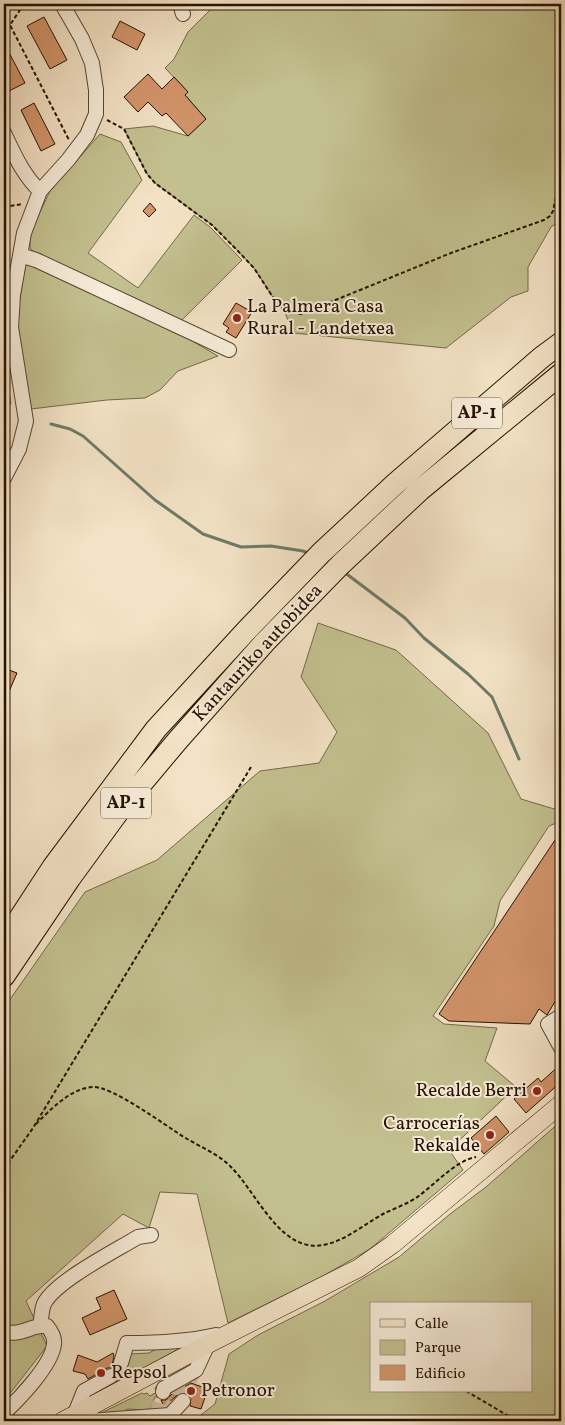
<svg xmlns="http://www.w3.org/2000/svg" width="565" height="1425" font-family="Vollkorn,serif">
	<rect width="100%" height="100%" fill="#f3e2c5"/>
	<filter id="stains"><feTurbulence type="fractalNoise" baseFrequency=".004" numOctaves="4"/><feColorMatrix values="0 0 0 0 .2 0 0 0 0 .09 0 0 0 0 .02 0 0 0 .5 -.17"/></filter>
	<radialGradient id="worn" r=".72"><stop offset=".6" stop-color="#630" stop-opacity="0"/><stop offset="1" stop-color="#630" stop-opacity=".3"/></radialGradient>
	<path fill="#c3c08f" stroke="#746948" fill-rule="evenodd" d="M216,4H561V220L551,227L528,267V291L511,297L446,348L293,333L284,310L276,302L254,268L235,248L212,225L155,183L147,174L124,129L153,126L188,136L206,119L185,95L188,92L165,68L174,59L188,32Z
		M100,134L121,142L142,180L88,253L138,288L194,215L210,227L242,260L179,323L37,255L30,248V233L50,191Z
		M25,263L35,264L182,335L218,356L178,371L160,390L145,398L107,400L31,409L16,325Z
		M4,363L11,404H4Z
		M318,623L396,650L488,733L521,799L561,811V821L549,826L500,901L494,926L433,1016L444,1024L497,1028L485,1061L516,1087L449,1150L463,1170L370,1249L323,1276L228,1323L197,1194L160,1192L149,1228L123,1214L26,1301L47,1346L4,1401V1008L85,892L157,860L260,771L319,763L337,732L301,677Z
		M561,1121V1421H193L215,1404L229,1354L258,1335L325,1301L399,1257L450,1214L486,1187ZM371,1304H531V1391H371Z
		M158,1348H180L88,1399L90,1393L115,1380L128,1354L149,1353Z
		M193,1364L159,1393L158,1397H155L150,1409L143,1410L128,1409L116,1415L99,1414L142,1393L144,1394L147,1393L150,1396L157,1392L155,1388L160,1382Z"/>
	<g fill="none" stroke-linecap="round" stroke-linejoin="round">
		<path stroke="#6d7a68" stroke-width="3" d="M51,424L70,429L83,436L155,500L203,534L241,547L271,546L303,551L310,554
			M344,572L405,618L424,638L468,674L492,697L519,759"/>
	</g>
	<path fill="#d2946a" stroke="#251200" d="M44,17L67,60L50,69L27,26Z
		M120,21L145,34L137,50L112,37Z
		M4,43L25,83L9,91L4,81Z
		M148,74L162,89L174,77L188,92L185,95L206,119L188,136L166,113L162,116L148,102L138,112L124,97Z
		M34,103L55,144L41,151L21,110Z
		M150,203L156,210L149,217L143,211Z
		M236,303L252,312L236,338L226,332L229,328L223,324Z
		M4,668L17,673L4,703Z
		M561,831V1003L556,1000L547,1015L539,1009L530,1024L449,1021L439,1014Z
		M561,1064V1082L526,1113L514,1099L538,1078L541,1082Z
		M496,1116L509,1132L484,1154L471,1138Z
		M114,1290L127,1319L90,1335L82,1318L101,1309L96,1298Z
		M113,1353L114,1356L112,1365L114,1368H107L88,1379L85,1374L73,1371L78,1355L97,1362Z
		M191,1383L208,1389L201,1409L190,1406L191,1398L184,1392L177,1395L164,1407L161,1400H166L172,1394Z"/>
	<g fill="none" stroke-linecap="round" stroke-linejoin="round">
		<path stroke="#d4c3a7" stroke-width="14" stroke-dasharray="14 7" stroke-linecap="butt" d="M183,1401L193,1372
			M170,1415L180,1379
			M155,1416L163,1392"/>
		<g stroke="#584631" stroke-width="16">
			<path id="minor" d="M180,4L183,14
				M4,133C14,154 23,175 40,191
				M20,255L36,260L229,350
				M4,478L19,449L26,421L11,327L13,295L24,233L40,191L68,160L87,135L96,114V90L92,63L82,39L62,4
				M561,1016L548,1024L561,1048
				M40,1325C42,1318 41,1308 45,1302C58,1280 115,1251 138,1237L151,1235
				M4,1332C22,1336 33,1324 47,1326C51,1331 55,1338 54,1344C52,1365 19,1399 4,1413
				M121,1363L127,1343C158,1343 186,1342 216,1335
				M163,1392L164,1388L196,1370L208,1344
				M74,1416L84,1391L111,1376
				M88,1421L170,1415L183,1401"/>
		</g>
		<g stroke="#251200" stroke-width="19">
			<path id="major" d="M63,1421L208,1344L359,1268L393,1244L561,1104"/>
		</g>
		<g stroke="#251200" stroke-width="23">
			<path id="highway" d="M4,942L53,867L156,729L246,631L321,553L395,484L542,357L561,343
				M4,976L70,878L121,808L178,740L265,642L341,564L420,490L561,374"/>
		</g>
		<path stroke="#251200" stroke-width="2" stroke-dasharray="4 2.5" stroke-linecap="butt" d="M24,4L10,25L69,140
			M4,6L7,4
			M4,13L9,24
			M4,114L8,123
			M107,120L124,129L147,174L155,183L212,225L235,248L254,268L276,302L284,310L301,314L451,253L544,220L550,216L553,211L561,174
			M4,207L23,204
			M36,1124C51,1109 70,1089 92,1087C111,1085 166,1126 184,1137C200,1147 219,1154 232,1168C253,1189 275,1239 308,1245C335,1250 361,1226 383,1214C395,1208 410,1203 420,1195C436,1183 457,1160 476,1157
			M4,1169L33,1128L251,767
			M466,1391L517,1421"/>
		<use href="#minor" stroke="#f7ecd9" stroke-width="14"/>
		<use href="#major" stroke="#f3e2c5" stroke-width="18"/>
		<use href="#highway" stroke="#f3e2c5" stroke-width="21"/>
	</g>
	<g fill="#8f2418" stroke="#f7ecd9" stroke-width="2">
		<circle cx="237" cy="318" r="5"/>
		<circle cx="537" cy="1091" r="5"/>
		<circle cx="490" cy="1135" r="5"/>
		<circle cx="101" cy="1373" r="5"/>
		<circle cx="191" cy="1391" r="5"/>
	</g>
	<g text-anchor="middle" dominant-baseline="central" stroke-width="4" stroke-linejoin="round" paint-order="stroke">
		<g fill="#f7ecd9" stroke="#645341" stroke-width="1">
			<rect x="452" y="397.5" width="50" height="31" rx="4"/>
			<rect x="101" y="787.5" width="50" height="31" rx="4"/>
		</g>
		<g font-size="18" font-weight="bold" fill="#251200">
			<text x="477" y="413">AP-1</text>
			<text x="126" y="803">AP-1</text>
		</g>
		<g font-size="19" fill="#251200" stroke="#f7ecd9" text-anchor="start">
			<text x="247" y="307">La Palmera Casa<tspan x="247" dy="22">Rural - Landetxea</tspan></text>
			<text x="527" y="1091" text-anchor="end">Recalde Berri</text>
			<text x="480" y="1124" text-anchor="end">Carrocerías<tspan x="480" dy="22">Rekalde</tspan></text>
			<text x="111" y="1373">Repsol</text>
			<text x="201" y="1391">Petronor</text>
		</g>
		<g font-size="19" fill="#251200" stroke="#f7ecd9">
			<text transform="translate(258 653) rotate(-47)">Kantauriko autobidea</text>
		</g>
	</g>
	<rect width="565" height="1425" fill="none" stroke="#f3e2c5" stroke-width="20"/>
	<rect x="5" y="5" width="555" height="1415" fill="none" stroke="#251200" stroke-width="2.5"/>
	<rect x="10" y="10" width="545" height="1405" fill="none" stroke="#251200"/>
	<rect x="370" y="1302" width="162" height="90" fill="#f7ecd9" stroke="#a39582"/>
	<rect x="380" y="1319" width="25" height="8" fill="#f3e2c5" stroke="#a39582"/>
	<text x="415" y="1328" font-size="15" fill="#251200">Calle</text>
	<rect x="380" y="1340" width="25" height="15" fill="#c3c08f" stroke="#a39582"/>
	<text x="415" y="1352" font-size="15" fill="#251200">Parque</text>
	<rect x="380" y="1365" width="25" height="15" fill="#d2946a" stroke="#a39582"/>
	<text x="415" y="1378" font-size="15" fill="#251200">Edificio</text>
	<rect width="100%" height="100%" filter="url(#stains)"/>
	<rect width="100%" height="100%" fill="url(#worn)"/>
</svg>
